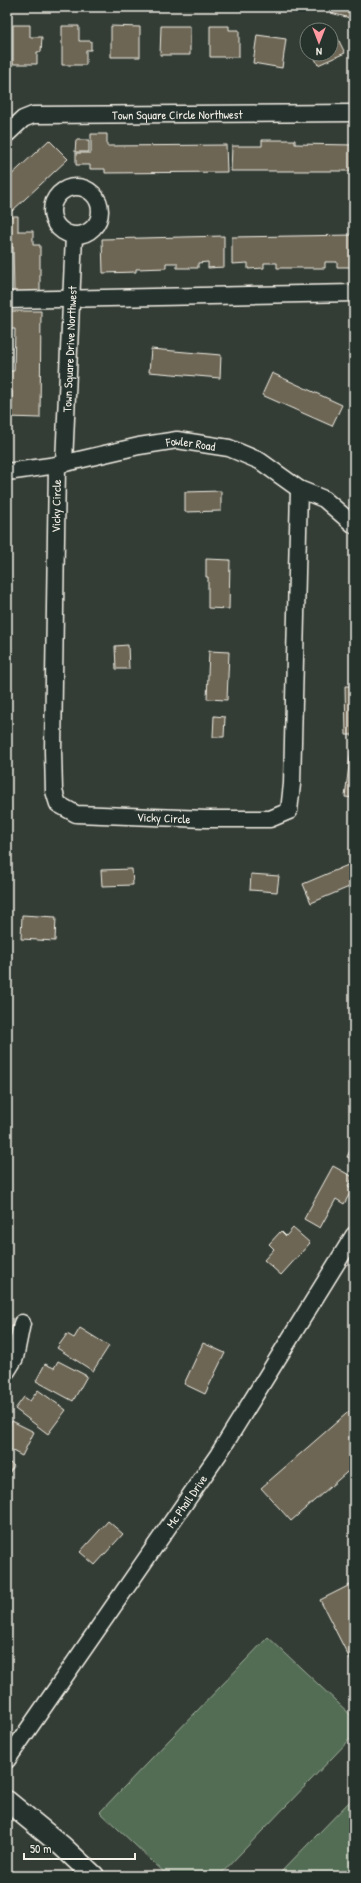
<svg xmlns="http://www.w3.org/2000/svg" width="361" height="1883" font-family="'Patrick Hand',sans-serif">
	<rect width="100%" height="100%" fill="#343d35"/>
	<filter id="ink" filterUnits="userSpaceOnUse"><feTurbulence type="fractalNoise" baseFrequency=".025" numOctaves="2"/><feDisplacementMap in="SourceGraphic" scale="8" xChannelSelector="R" yChannelSelector="G"/><feConvolveMatrix kernelMatrix="1 2 1 2 8 2 1 2 1" color-interpolation-filters="sRGB"/></filter>
	<g filter="url(#ink)">
		<path fill="#526d54" stroke="#a3af9e" d="M268,1637L354,1718V1735L219,1876H168L100,1812Z
			M354,1797V1876H277Z"/>
		<path fill="#6d6655" stroke="#f4f1e8" d="M332,7H354V19L331,13Z
			M13,25H30V37H42L41,52H37V64H13Z
			M62,26H79V41H91V50H86V65H62Z
			M111,26L140,27V57H111Z
			M161,26H190V55H160Z
			M210,26H229V30H239V57H210Z
			M335,33L345,53L318,65L313,54H331V35Z
			M257,35L286,39L282,68L253,63Z
			M91,134H107V146L226,145L227,172L105,173V169H90V165H76V153H91Z
			M49,140L68,159L12,211L7,206V179Z
			M76,140H89V152H75Z
			M262,140H295V144L354,145V171H231L232,146H262Z
			M7,216H18V231H33V245H40V292L14,293L13,247H7Z
			M354,235V267H337V262H325V268H277V263H264V268L248,269V263L232,264V237Z
			M224,236V267L208,268V262L198,263V268H177V263H166V268L136,269V272L103,273L102,239Z
			M8,311H41L40,418L7,417V402H12V391H8V371H14L15,329H8Z
			M151,349L221,355L220,378L149,372Z
			M272,373L342,405L332,426L262,395Z
			M221,491V511L185,512V492Z
			M206,559L230,560L229,609L208,608V577H206Z
			M128,645L129,669H116L115,646Z
			M209,651L229,652L227,700L207,699Z
			M345,686H354V735H346Z
			M214,716L225,717L224,737H213Z
			M351,749H354V798L345,797Z
			M348,865L354,880V885L311,903L303,884Z
			M132,869L133,885L102,886L101,870Z
			M251,874L279,876L277,892L250,890Z
			M22,915L56,917L55,941L21,939Z
			M354,1142V1160L347,1157Z
			M333,1166L353,1177L348,1186L353,1188L344,1204L336,1199L320,1228L304,1219Z
			M293,1228L310,1243L281,1275L264,1260L274,1249L269,1244L281,1231L286,1236Z
			M80,1328L109,1346L93,1371L57,1348L67,1334L74,1338Z
			M203,1343L225,1353L205,1394L184,1384Z
			M58,1361L87,1376L73,1401L36,1381L45,1364L54,1368Z
			M38,1390L66,1410L48,1434L15,1409L24,1397L30,1401Z
			M354,1407V1466L291,1521L261,1488Z
			M12,1421L34,1432L22,1456L7,1448V1430Z
			M7,1461L14,1466L7,1476Z
			M108,1521L123,1534L95,1565L80,1552Z
			M354,1583V1667L320,1600Z"/>
		<g fill="none" stroke-linecap="round" stroke-linejoin="round">
			<g stroke="#f4f1e8" stroke-width="19">
				<g id="minor">
					<path id="s1" d="M7,134L23,119L33,115L354,113"/>
					<circle cx="76" cy="211" r="24"/>
					<path d="M7,300L354,293"/>
					<path id="s2" d="M64,463L74,236"/>
					<path id="s3" d="M57,465L53,751L54,791L58,804L76,814L206,819H270L289,811L292,784L299,489"/>
					<path id="s4" d="M7,472L57,465L139,446L177,440L229,448L260,461L299,489L324,499L354,525"/>
					<path d="M7,1371L15,1358L22,1323"/>
					<path id="s5" d="M7,1760L218,1455L354,1235"/>
				</g>
			</g>
			<g stroke="#f4f1e8" stroke-width="23">
				<path id="major" d="M7,1801L62,1846L94,1876"/>
			</g>
			<use href="#minor" stroke="#26332d" stroke-width="16"/>
			<use href="#major" stroke="#26332d" stroke-width="20"/>
		</g>
	</g>
	<g text-anchor="middle" dominant-baseline="central" stroke-width="3.5" stroke-linejoin="round" paint-order="stroke">
		<g font-size="12" fill="#f4f1e8" stroke="#26332d">
			<text stroke="none"><textPath href="#s1" startOffset="177">Town Square Circle Northwest</textPath></text>
			<text stroke="none"><textPath href="#s2" startOffset="114">Town Square Drive Northwest</textPath></text>
			<text stroke="none"><textPath href="#s4" startOffset="187">Fowler Road</textPath></text>
			<text transform="translate(56 506) rotate(-89)">Vicky Circle</text>
			<text stroke="none"><textPath href="#s3" startOffset="448">Vicky Circle</textPath></text>
			<text stroke="none"><textPath href="#s5" startOffset="315">Mc Phail Drive</textPath></text>
		</g>
	</g>
	<rect width="361" height="1883" fill="none" stroke="#26332d" stroke-width="24"/>
	<rect x="12" y="12" width="337" height="1859" fill="none" stroke="#f4f1e8" stroke-width="1.5" filter="url(#ink)"/>
	<g transform="translate(319 42) rotate(180)"><circle r="19" fill="#26332d" stroke="#787f78"/>
	<path d="M0-3L7 15L0 10L-7 15Z" fill="#ff9aa2"/>
	<text y="-6" font-size="11" font-weight="bold" text-anchor="middle" fill="#f4f1e8">N</text>
	</g>
	<path d="M24 1853v6h111v-6" fill="none" stroke="#f4f1e8" stroke-width="2"/>
	<text x="30" y="1853" font-size="12" fill="#f4f1e8" stroke="#26332d" stroke-width="3" paint-order="stroke">50 m</text>
</svg>
